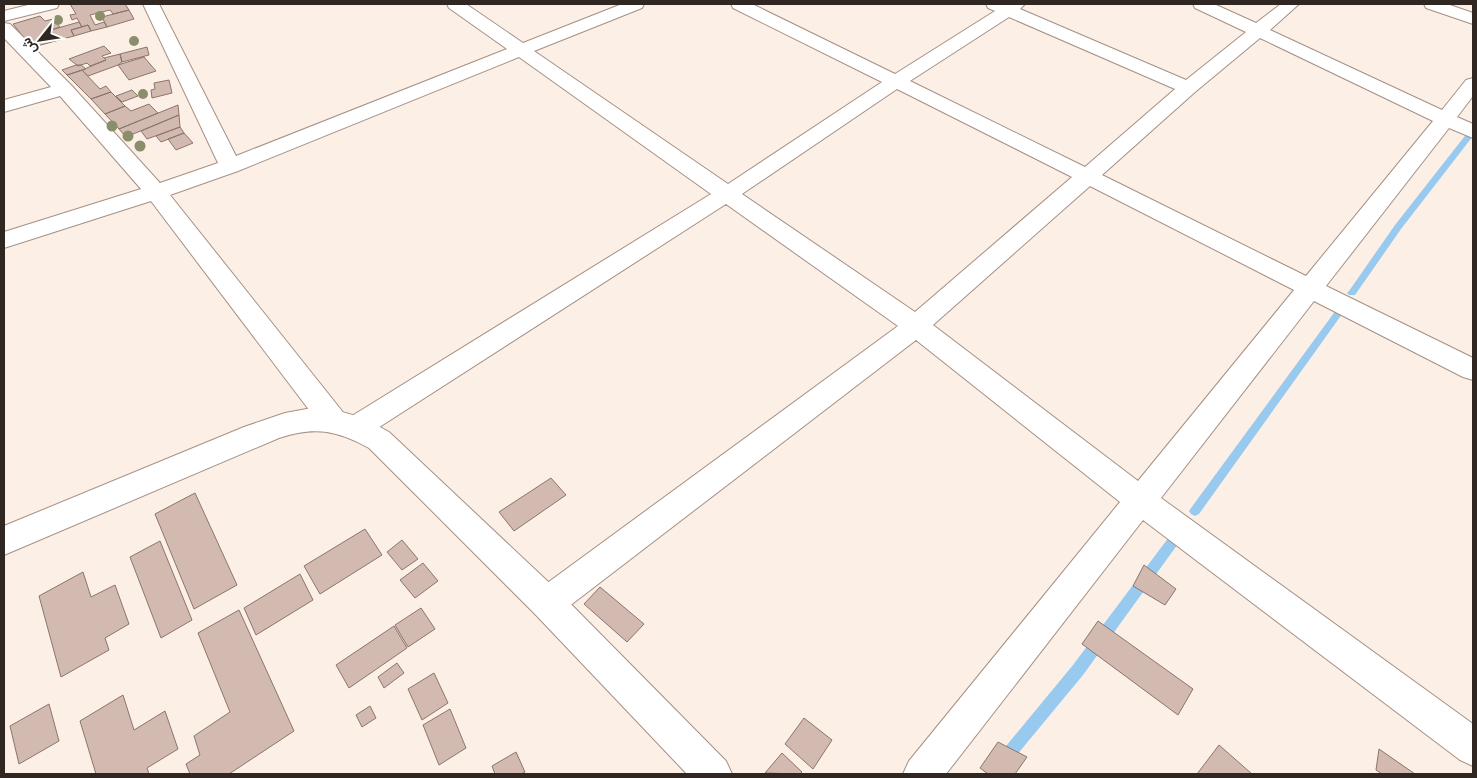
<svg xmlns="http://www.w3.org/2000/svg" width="1477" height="778" font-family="'PT Sans',Vazirmatn,sans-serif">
	<rect width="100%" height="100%" fill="#fcefe6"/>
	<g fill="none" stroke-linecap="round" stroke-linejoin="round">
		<path fill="#98caef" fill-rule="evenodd" d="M1468,132H1473V136L1401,229L1355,295H1349L1347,293L1349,291L1395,225Z
			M1342,305L1345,306L1347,308L1345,310L1199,514L1195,516L1191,514L1189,511L1191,508L1339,306Z
			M1179,528L1183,529L1185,533L1183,537L1083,675L1001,774H985L987,769L1073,665L1175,529Z"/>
	</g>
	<path fill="#d2bab0" stroke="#8b756c" d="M70,4H125L129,10L113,14L110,10L90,15L95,25L104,22L107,27L91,31L88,25L82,27L77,18L72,20L70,15L76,14Z
		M129,10L134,19L107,27L102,17Z
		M40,16L45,21L53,19L60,27L51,30L54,35L33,42L29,37L25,39L13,24Z
		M79,22L82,27L71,30L74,36L37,46L33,42L54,35L51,30Z
		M88,25L91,31L74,36L71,30Z
		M104,46L111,53L102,56L106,60L90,66L87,63L78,66L69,59Z
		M147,47L149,55L122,62L120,54Z
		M120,54L122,62L118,65L88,76L82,70L106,60L104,58Z
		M144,57L156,71L129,80L118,65Z
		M76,65H81L86,69L67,75L62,70Z
		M82,70L100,89L106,86L111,92L91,99L67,75Z
		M169,80L172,93L152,98L151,90L155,89L154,83Z
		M132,90L138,96L122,102L116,96Z
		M111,92L125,106L105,114L91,99Z
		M149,104L158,113L119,129L105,114L125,106L131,111Z
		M178,105L179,115L126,137L119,129Z
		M179,115L180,127L147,139L141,131Z
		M180,127L184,133L161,142L156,136Z
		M184,133L193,143L176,150L168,139Z
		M551,478L566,495L514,531L499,512Z
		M195,493L237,585L194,609L155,514Z
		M365,529L382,555L320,594L304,566Z
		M402,540L418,559L402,570L387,552Z
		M160,541L192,620L161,638L130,557Z
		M423,563L438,581L415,598L400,580Z
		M1144,565L1176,589L1165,605L1133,586Z
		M83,572L91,597L115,585L129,624L105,638L109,650L61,677L39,596Z
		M300,574L313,600L256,635L244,608Z
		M600,587L644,624L627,642L584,604Z
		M421,608L435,629L408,647L395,625Z
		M239,610L294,731L229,774H190L186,764L200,755L194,736L230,712L198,633Z
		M1098,621L1193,689L1178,715L1082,644Z
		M394,626L407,648L349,688L336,665Z
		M397,663L404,673L384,688L378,677Z
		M434,673L448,703L422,720L408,689Z
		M123,695L134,730L165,711L178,749L147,768L149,774H96L80,721Z
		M49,704L59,741L19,764L10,726Z
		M370,706L376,718L362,727L356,715Z
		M450,709L466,748L439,765L423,725Z
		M804,718L832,740L813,769L785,744Z
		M998,742L1027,757L1015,774H988L980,768Z
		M1219,745L1252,774H1197Z
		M1379,749L1415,774H1382L1376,770Z
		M516,752L525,772L521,774H495L492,766Z
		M782,753L802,772L800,774L765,773Z"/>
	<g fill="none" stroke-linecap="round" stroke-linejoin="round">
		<g stroke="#a59084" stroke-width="2">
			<path id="street" d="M32,4H59L57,8L4,21V11Z
				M143,4H159L236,156L507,49L449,8L447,4H466L523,43L622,4H644L642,8L534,51L728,184L882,82L733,8L731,4H752L895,74L995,11L988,8L986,4H1025L1020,9L1186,80L1246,32L1195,8L1193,4H1214L1256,23L1281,4H1299L1270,30L1442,110L1466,80L1473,78V96L1457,117L1473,124V138L1449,128L1326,286L1473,358V380L1463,377L1314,301L1161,498L1473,724V766L1460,760L1143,520L946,774H903L909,761L1120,502L916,340L559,614L547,619L535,614L530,603L535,592L898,326L726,204L367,435L357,439L347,435L343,427L347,419L711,194L519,57L238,171L170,195L342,411L346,419L342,427L332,430L322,427L151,201L4,248V232L141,189L60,96L4,112V100L51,87L4,38V23L10,24L71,85L160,183L218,163ZM1009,17L1175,89L1085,167L910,81ZM1260,38L1433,121L1306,276L1102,175L1195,92ZM897,89L1072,177L915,312L742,194ZM1090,186L1294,290L1138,481L933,325Z
				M1424,4H1447L1473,13V24L1426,8Z"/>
		</g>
		<g stroke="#a59084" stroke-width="2">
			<path id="secondary" d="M312,408C340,408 365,418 389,432L559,592L726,761L732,774H687L535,614L369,448C337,430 314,426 279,438L4,555V526L244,427L285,413Z"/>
		</g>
		<use href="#street" fill="#fff" fill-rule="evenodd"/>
		<use href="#secondary" fill="#fff" fill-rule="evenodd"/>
	</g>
	<g fill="#8b8e6a">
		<circle cx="100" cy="16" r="5"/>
		<circle cx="58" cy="20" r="5"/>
		<circle cx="134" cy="41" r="5"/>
		<circle cx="143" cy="94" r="5"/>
		<circle cx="112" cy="126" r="5.5"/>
		<circle cx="128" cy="136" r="5.5"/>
		<circle cx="140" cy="146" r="5.5"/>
	</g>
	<rect width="1477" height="778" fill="none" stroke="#302722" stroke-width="10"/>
	<g transform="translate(40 40) rotate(240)" stroke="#ffffff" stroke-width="4" paint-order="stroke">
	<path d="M0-4L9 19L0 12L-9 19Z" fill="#302722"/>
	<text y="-8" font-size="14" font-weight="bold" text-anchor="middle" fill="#302722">ش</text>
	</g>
</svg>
